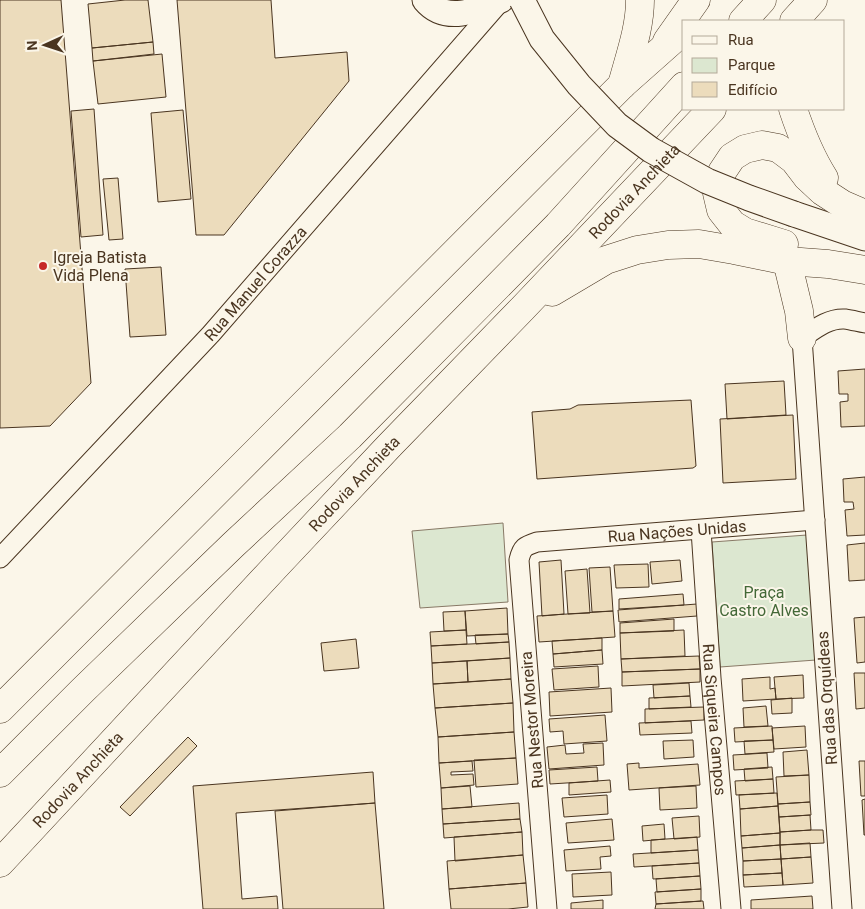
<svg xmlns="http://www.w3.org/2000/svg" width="865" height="909" font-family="Roboto,sans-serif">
	<rect width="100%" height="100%" fill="#fbf6e9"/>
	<path fill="#dce7d0" stroke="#887966" d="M503,523L508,602L420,608L412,531Z
		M807,535L816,660L720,667L712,542Z"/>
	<path fill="#ecdcbc" stroke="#4a3520" d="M0,0H61L91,383L50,426L0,428Z
		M125,0H148L153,42L92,48L88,4Z
		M177,0H271L275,58L347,52L349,81L224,235H196Z
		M153,42L154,54L93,61L92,48Z
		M162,54L166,97L98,104L93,61Z
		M94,109L103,235L81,237L71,111Z
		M183,110L191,199L158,202L151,113Z
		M118,178L123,239L109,240L103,179Z
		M161,267L166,335L130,337L125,269Z
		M865,369V426L841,427L840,402L848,401V394H839L838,371Z
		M784,381L786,415L727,419L725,384Z
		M691,400L696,466L693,468L537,479L532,412L570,409L578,405Z
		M793,415L796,479L723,483L720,419Z
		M865,477V535L847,536L845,510L854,509L853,502H844L843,479Z
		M865,543V580L849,581L847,545Z
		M561,560L564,614L542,616L539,562Z
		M680,560L682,581L652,584L650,562Z
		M648,564L649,587L616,588L614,565Z
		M610,567L613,611L592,612L589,568Z
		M587,569L590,613L568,614L565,571Z
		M683,594L684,605L619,609V599Z
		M697,604V616L619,622L618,610Z
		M507,608L508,634L467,636L465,611Z
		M465,611L466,630L444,631L443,612Z
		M613,611L615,637L539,642L537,616Z
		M865,617V662L857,663L854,618Z
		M674,619V631L620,633V623Z
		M466,630L467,644L431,646L430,632Z
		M684,630L685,656L621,659L620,633Z
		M508,634L509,642L476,644L475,635Z
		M602,638V650L553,654L552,641Z
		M356,639L359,668L324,671L321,643Z
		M509,642L510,658L432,663L431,646Z
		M602,650L603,664L554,667L553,654Z
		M699,656L700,669L622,672L621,659Z
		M510,658L511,679L468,682L467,661Z
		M467,661L468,682L433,684L432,663Z
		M598,666L599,687L554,690L552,669Z
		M700,669V682L622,686V672Z
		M854,673H865V708L856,709Z
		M803,675L804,698L776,699L774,677Z
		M770,677V689L775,688L776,699L743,701L742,679Z
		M511,679L513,703L435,708L433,684Z
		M689,683L690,696L654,698L653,685Z
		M611,688L612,712L550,716L549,692Z
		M690,696L691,707L649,709V698Z
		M792,698V713L772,714L771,700Z
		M513,703L514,732L438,737L435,708Z
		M766,706L768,726L744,727L743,708Z
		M704,707V720L645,723V709Z
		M605,715L607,741L564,744L563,731L550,732L549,719Z
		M691,721L692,733L640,735L639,723Z
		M772,726L773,740L735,742L734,728Z
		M805,726L806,747L774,749L772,728Z
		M514,732L516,758L439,763L438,737Z
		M188,737L197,746L130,816L120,807Z
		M693,740L694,757L664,759L663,741Z
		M773,740L774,752L745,754L744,741Z
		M603,743L604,765L549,769L547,747L565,745L566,754L584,753L583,744Z
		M807,750L809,775L784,776L783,752Z
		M767,753L768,768L734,770L733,755Z
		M516,758L518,784L476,787L474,760Z
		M472,761L473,771L451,772V775L473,774L474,785L441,788L439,763Z
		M859,761H865V796H861Z
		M639,763V768L698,764L700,785L629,790L627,764Z
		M597,767L598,781L550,784L549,770Z
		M772,767L773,779L745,781L744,769Z
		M373,772L375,803L236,813L242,899L277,896L278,909H203L193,786Z
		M809,775L810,802L778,804L776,777Z
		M773,779L774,793L736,795L735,781Z
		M610,780L611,792L569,795V783Z
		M470,786L472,807L442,809L441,788Z
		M696,786L697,808L660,810L659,788Z
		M777,793L778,806L740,809L739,795Z
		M607,795L608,814L564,817L562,798Z
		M865,799V835H864L862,800Z
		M810,802L811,815L779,817L778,804Z
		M375,803L384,909H283L275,811Z
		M519,803L520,819L443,824L442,809Z
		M778,806L780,833L741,836L740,809Z
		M810,815L811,830L780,832L779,817Z
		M699,816L700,837L674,839L672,818Z
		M520,819L522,832L444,838L443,824Z
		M612,819L614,840L568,843L566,823Z
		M664,824L665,839L643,841L642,826Z
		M811,830H823L824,843L780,845V832Z
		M522,832L523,855L455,861L454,837Z
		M780,833V845L742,848L741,836Z
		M697,837L698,850L651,853V840Z
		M810,843L811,857L781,859L780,845Z
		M780,845L781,859L743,861L742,848Z
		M610,846L611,856L600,857L601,869L566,871L564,850Z
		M698,850L699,863L634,867L633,854Z
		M523,855L526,883L449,889L447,861Z
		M811,857L813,883L783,885L781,859Z
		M781,859L782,873L743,875V861Z
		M699,863L700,876L653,879L652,866Z
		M611,872L612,895L573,897L572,874Z
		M782,873L783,885L744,887L743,875Z
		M700,876L701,889L657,892L656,879Z
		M526,883L528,907L508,909H451L449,889Z
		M701,889V901L656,904L655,892Z
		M812,896L813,909H751V900Z
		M603,900V909H571V903Z
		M703,901L704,909H655L656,904Z"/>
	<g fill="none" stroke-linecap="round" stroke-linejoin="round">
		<g stroke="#4a3520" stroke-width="21">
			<g id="minor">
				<path id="s1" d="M701,530L711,678L731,909"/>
				<path id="s2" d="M0,558L211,334L500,2"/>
				<path id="s3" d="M547,909L519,560C522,547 525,546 537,542L815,520"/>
				<path d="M842,909L802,338C815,329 828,318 845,319C852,320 859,322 865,323"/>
			</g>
		</g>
		<g stroke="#4a3520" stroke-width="27">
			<path id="major" d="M425,0C445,24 477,11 501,0
				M794,214L865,238"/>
		</g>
		<g stroke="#4a3520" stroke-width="29">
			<g id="highway">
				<path d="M743,21L762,0"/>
				<path d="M794,21L813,0"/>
				<path d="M667,41L696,0"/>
				<path d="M622,85C629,58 640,29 640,0"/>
				<path d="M793,109C801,133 810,156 824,178"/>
				<path d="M784,244L745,232L732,224L721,210L717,193L722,172L732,157L745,149L762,145L778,148L794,160L807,177L822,191L842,204L865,214"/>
				<path d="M787,261L799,311L802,338"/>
				<path d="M552,292L606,260L637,250L668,245L699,244L734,250L787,261L828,264L865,270"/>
				<path d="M0,709L622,85L684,30"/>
				<path d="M0,773L83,690L233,545L350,436L558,225L684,86"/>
				<path id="s4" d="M0,863L277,565L390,445L522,309L712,109"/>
			</g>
		</g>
		<use href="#minor" stroke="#fbf6e9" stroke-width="19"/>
		<use href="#major" stroke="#fbf6e9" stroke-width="25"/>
		<use href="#highway" stroke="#fbf6e9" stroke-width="28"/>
		<g stroke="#4a3520" stroke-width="27" stroke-linecap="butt">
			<path id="major-bridge" d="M522,0L542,39L579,85L617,125L651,150L707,181L749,198L794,214"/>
		</g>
		<use href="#major-bridge" stroke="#fbf6e9" stroke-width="25"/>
	</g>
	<circle fill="#c62828" stroke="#fbf6e9" stroke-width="2" cx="43" cy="266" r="5"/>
	<g text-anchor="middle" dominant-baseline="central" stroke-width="4" stroke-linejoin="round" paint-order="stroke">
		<g font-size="16" fill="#4a3520" stroke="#fbf6e9">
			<text stroke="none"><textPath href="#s4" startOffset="924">Rodovia Anchieta</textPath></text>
			<text stroke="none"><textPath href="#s2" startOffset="375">Rua Manuel Corazza</textPath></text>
			<text stroke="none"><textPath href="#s4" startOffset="519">Rodovia Anchieta</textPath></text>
			<text stroke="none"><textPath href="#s3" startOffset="518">Rua Nações Unidas</textPath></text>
			<text transform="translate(827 698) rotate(-94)">Rua das Orquídeas</text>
			<text transform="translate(532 720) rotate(-95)">Rua Nestor Moreira</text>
			<text stroke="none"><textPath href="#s1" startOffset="190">Rua Siqueira Campos</textPath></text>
			<text stroke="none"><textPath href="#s4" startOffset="114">Rodovia Anchieta</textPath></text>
		</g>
		<g font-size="16" fill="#4a3520" stroke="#fbf6e9" text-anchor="start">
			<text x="53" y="257">Igreja Batista<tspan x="53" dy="18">Vida Plena</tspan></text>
		</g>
		<g font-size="16" fill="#436837" stroke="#fbf6e9">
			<text x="764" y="592">Praça<tspan x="764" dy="18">Castro Alves</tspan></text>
		</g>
	</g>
	<rect x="682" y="20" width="162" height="90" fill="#fbf6e9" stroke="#b4a999"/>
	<rect x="692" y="36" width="25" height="8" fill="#fbf6e9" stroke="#b4a999"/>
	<text x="728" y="45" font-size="15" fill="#4a3520">Rua</text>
	<rect x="692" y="58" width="25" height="15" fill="#dce7d0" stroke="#b4a999"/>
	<text x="728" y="70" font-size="15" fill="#4a3520">Parque</text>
	<rect x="692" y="82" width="25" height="15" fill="#ecdcbc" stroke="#b4a999"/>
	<text x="728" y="95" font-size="15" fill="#4a3520">Edifício</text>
	<g transform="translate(45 45) rotate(267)" stroke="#fbf6e9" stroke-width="4" paint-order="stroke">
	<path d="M0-4L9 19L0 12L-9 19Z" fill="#4a3520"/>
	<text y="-8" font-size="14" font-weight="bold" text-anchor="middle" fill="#4a3520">N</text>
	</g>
</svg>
